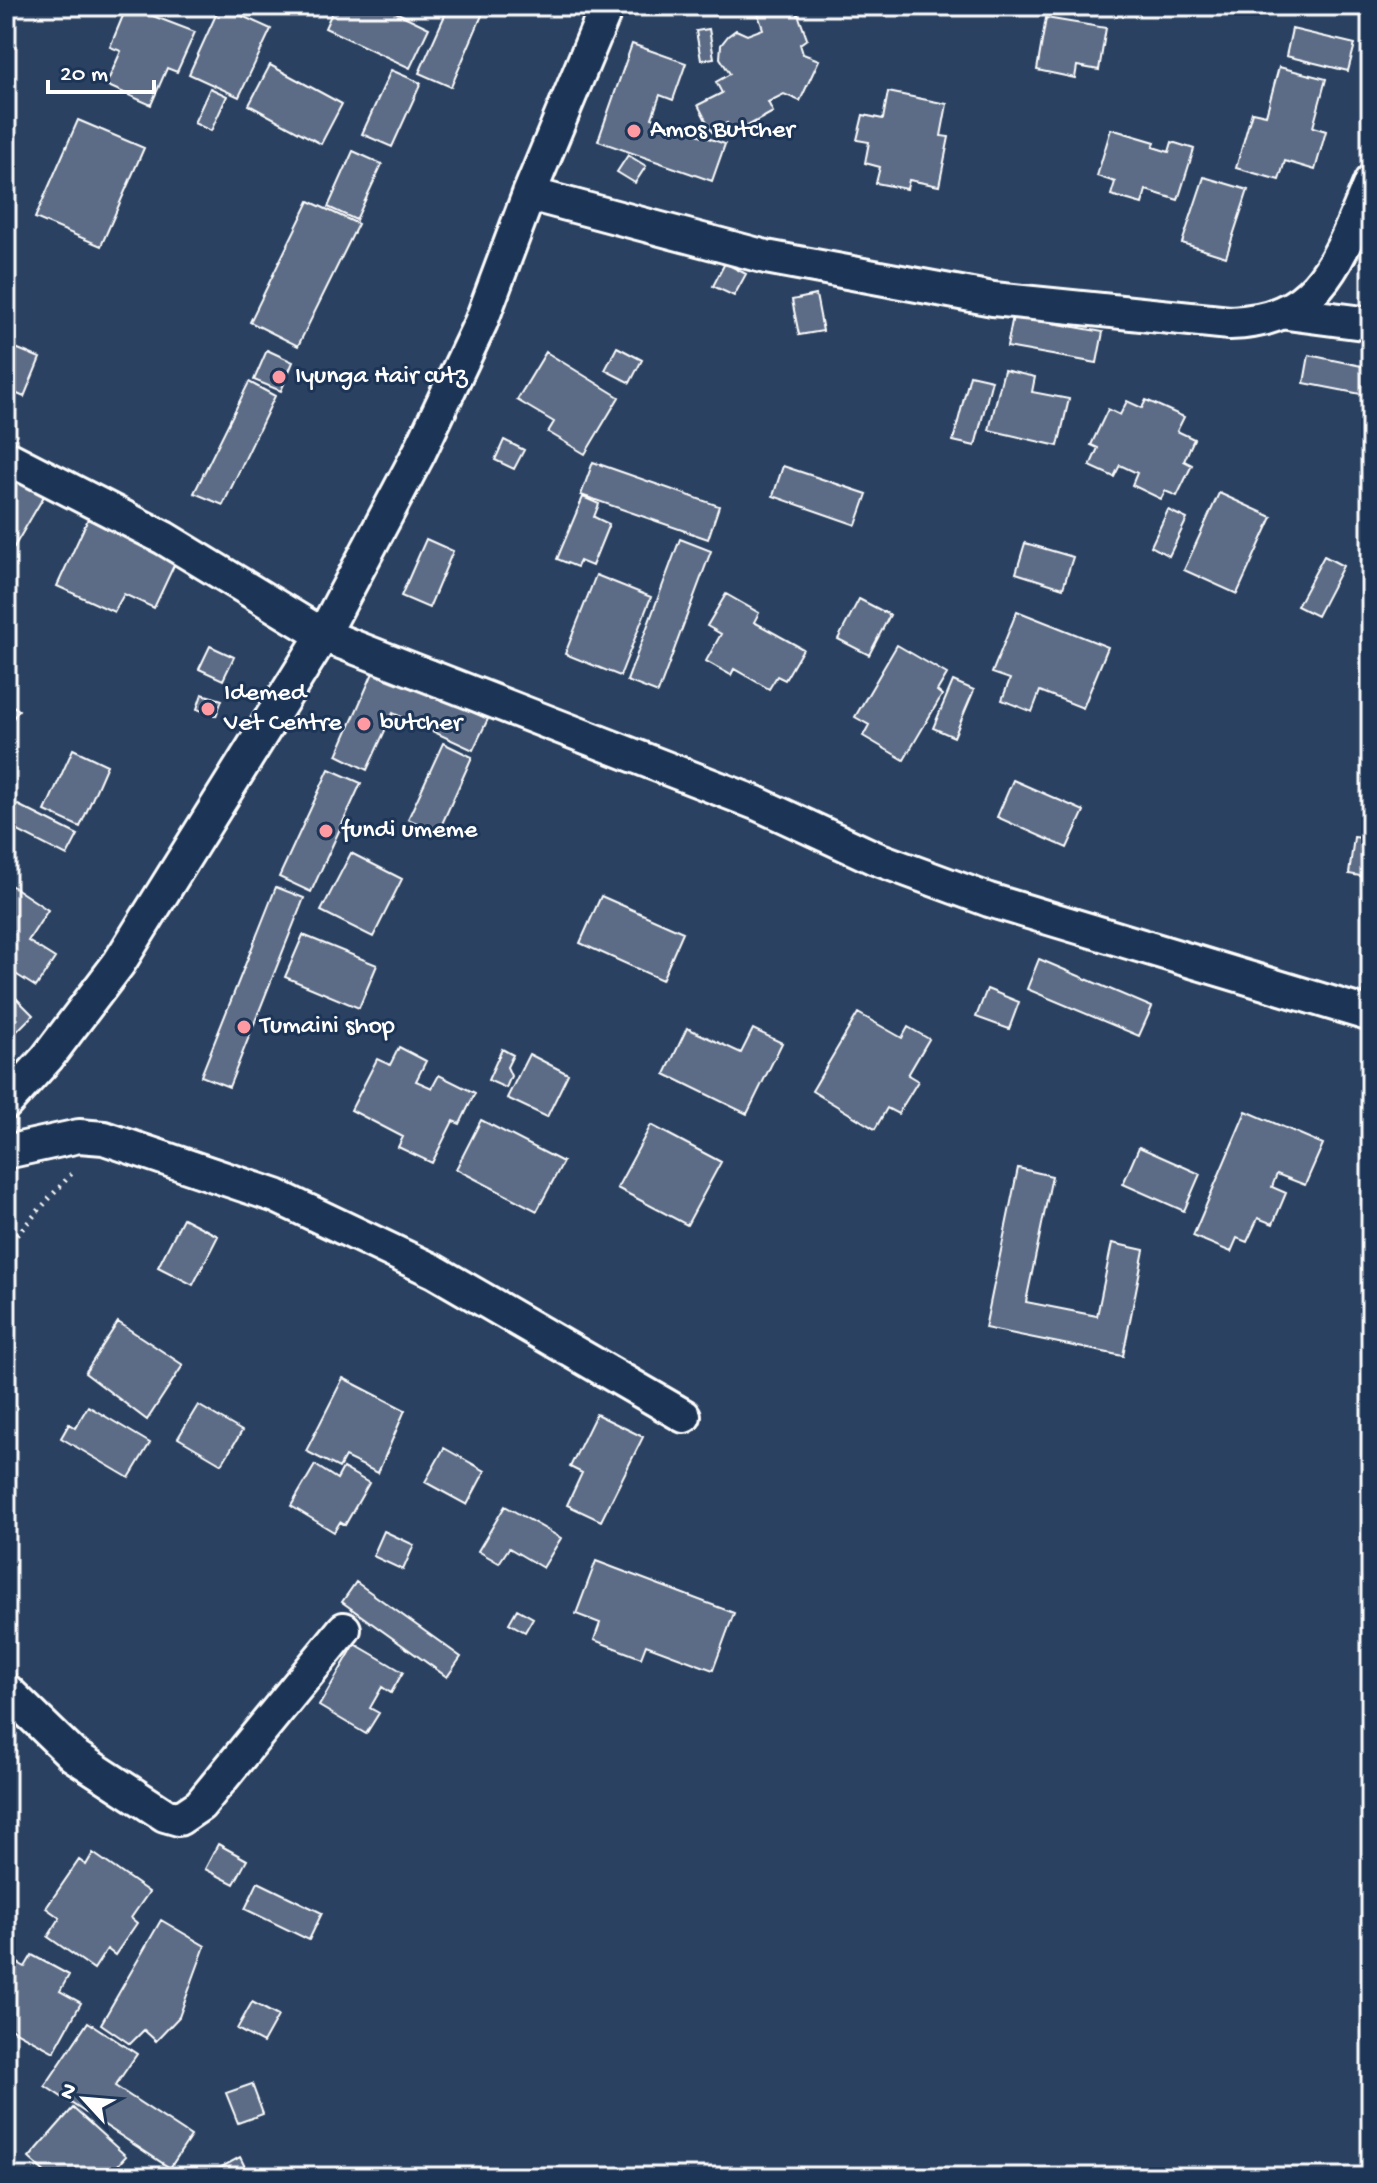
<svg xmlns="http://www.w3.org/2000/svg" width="1377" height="2183" font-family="'Gochi Hand',sans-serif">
	<rect width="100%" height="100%" fill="#2a4161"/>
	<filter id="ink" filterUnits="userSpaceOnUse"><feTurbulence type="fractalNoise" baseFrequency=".0125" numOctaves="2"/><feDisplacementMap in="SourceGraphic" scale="16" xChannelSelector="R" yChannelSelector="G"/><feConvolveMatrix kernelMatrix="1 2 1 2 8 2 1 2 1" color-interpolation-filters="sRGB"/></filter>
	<g filter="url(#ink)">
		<path fill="#5b6c86" stroke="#fff" stroke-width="2" d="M127,6L195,32L177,72L167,68L151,105L106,85L121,51L110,47Z
			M220,6L271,29L239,97L189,74Z
			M335,6H383L429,28L410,68L325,28Z
			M449,6H486L451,87L419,73Z
			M755,6H795L807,39L800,44L803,54L819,60L800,101L784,94L768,102L773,112L733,134L727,123L712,132L698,105L722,93L716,82L730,74L720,58L721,45L728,36L736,30L747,35L763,29Z
			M1046,18L1106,28L1099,70L1077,66L1075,78L1037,70Z
			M709,29L714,58L701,60L696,31Z
			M1292,29L1355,44L1348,71L1286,56Z
			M632,44L686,63L673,100L660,95L652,118L725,144L712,181L598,141Z
			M270,65L342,104L321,144L249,105Z
			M1279,67L1326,79L1313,127L1326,131L1315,170L1285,161L1279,180L1236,168L1252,112L1266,115Z
			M391,70L421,83L392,147L362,134Z
			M210,88L227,96L211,131L194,123Z
			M888,92L947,104L941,136L949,137L939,186L909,180L907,189L876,183L880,167L865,163L869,142L857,140L863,115L883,119Z
			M78,120L144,148L101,246L35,218Z
			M1111,129L1155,142L1153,147L1169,152L1172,142L1194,149L1178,200L1146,190L1142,204L1111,195L1115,182L1097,176Z
			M353,151L382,164L356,220L328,207Z
			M628,155L646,166L635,183L617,172Z
			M1204,177L1248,190L1226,257L1182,243Z
			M309,201L358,224L298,346L250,322Z
			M725,263L746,274L734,296L713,286Z
			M816,295L823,331L799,335L792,300Z
			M1013,316L1103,332L1097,363L1007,347Z
			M6,344L40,358L24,397L6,389Z
			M617,347L642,360L630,383L605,370Z
			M267,350L293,362L281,391L254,380Z
			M546,352L619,397L585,454L548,432L554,422L517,400Z
			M1309,355L1371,368V396L1304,383Z
			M1004,370L1035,377L1032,392L1069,399L1058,446L989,430Z
			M970,375L992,380L975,446L953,441Z
			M249,382L275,396L223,505L194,493Z
			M1146,400L1184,417L1177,431L1194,439L1184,461L1192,465L1177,496L1165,491L1161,499L1132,485L1137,473L1120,465L1114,477L1090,466L1098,448L1091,445L1108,409L1120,415L1127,401L1142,408Z
			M504,440L524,450L514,469L495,460Z
			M593,462L719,506L708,539L581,495Z
			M783,466L867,494L856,525L773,496Z
			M6,468L47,491L7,559H6Z
			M1219,493L1272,517L1237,594L1184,570Z
			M583,497L599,504L594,517L609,524L592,566L580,561L577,567L557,559Z
			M1168,510L1187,519L1169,556L1151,546Z
			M88,519L176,561L154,608L124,594L114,612L57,586Z
			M426,539L453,551L429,608L401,596Z
			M680,539L711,551L658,693L627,681Z
			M1025,543L1073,557L1063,588L1016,573Z
			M1324,556L1343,566L1317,616L1297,606Z
			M596,575L651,597L620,676L565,654Z
			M726,594L759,613L754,622L803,649L785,680L777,676L769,689L734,669L731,675L706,661L721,634L707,626Z
			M859,599L890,615L869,655L838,639Z
			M1017,611L1108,647L1083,708L1040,691L1032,712L1002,700L1010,679L992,673Z
			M897,645L947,674L937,691L942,695L904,760L863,736L869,725L855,717Z
			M210,646L234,657L223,680L199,669Z
			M375,668L488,719L473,750L393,713L367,770L337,755Z
			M953,681L974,690L954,737L933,728Z
			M202,694L222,700L216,716L197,709Z
			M6,701L19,710L6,728Z
			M443,743L472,757L438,833L408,819Z
			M73,749L107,765L80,827L45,811Z
			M329,769L361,783L311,892L279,877Z
			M1013,780L1084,811L1067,848L997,817Z
			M6,799L78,835L67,856L6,825Z
			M1354,837L1371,839V878L1349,874Z
			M351,853L402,879L373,937L321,911Z
			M6,882L48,910L28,941L55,958L36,987L6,968Z
			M276,887L304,898L229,1087L201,1076Z
			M601,896L683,932L662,980L580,943Z
			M303,935L377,965L359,1008L285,977Z
			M1039,959L1152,1007L1139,1036L1027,989Z
			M6,988L33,1015L6,1042Z
			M987,989L1019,1002L1009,1029L976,1017Z
			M858,1013L902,1038L908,1027L929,1039L908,1075L918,1081L898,1114L887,1108L875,1129L812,1091Z
			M687,1028L741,1053L753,1029L782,1043L747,1114L665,1074Z
			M399,1047L426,1061L416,1081L432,1088L439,1075L475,1093L460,1124L453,1121L432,1163L398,1147L403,1137L351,1110L377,1059L390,1065Z
			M502,1049L513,1055L507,1067L511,1076L506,1088L488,1080Z
			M529,1054L568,1074L547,1117L507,1098Z
			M1246,1111L1323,1144L1305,1185L1277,1174L1272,1187L1286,1193L1273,1224L1258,1218L1247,1242L1237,1238L1231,1252L1193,1236Z
			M481,1120L563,1162L537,1211L456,1169Z
			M651,1125L721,1162L687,1225L617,1188Z
			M1139,1147L1200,1174L1184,1211L1123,1184Z
			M1018,1168L1052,1176L1026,1302L1097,1316L1112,1243L1144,1250L1123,1356L985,1328Z
			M183,1218L218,1236L193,1285L158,1267Z
			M118,1322L183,1365L147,1420L85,1373Z
			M343,1378L405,1410L378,1473L345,1457L339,1468L306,1451Z
			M198,1405L242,1431L222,1464L178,1438Z
			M88,1406L150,1443L129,1478L61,1438L69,1424L75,1428Z
			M596,1414L643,1437L601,1521L567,1505L582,1473L570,1467Z
			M444,1448L485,1471L467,1505L425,1482Z
			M315,1465L337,1479L343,1468L369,1483L345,1525L340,1522L334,1532L291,1506Z
			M505,1506L561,1538L543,1568L509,1548L499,1563L478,1551Z
			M384,1531L414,1545L403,1570L373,1556Z
			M596,1561L734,1613L713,1670L646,1645L641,1658L594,1640L600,1623L576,1614Z
			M356,1582L461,1657L447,1677L342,1602Z
			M517,1609L533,1618L525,1632L509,1623Z
			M355,1644L403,1672L391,1693L382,1687L370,1708L379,1713L366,1734L319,1706Z
			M218,1844L247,1860L234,1884L205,1869Z
			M93,1853L149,1892L131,1918L137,1923L115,1955L107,1949L94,1969L48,1937L60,1918L46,1908L79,1860L86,1865Z
			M258,1882L322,1913L309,1940L245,1909Z
			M161,1920L205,1946L179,2017L156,2041L144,2030L130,2044L101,2024Z
			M32,1955L69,1975L60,1991L81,2003L54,2052L6,2026V1968L11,1959L25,1967Z
			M252,2002L278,2016L263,2043L237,2029Z
			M88,2022L137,2054L115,2086L191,2136L170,2168L45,2086Z
			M252,2084L263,2114L238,2123L226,2093Z
			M73,2108L126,2156L107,2177H50L29,2158Z
			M240,2157L250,2177H203Z"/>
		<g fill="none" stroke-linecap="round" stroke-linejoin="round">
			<g stroke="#fff" stroke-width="38">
				<path id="minor" d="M529,194L766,257L993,299L1230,323C1323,321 1340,254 1371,181
					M1287,313L1371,324
					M6,457L164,538L323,635L756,803L875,858L989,900L1371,1015
					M6,1103L47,1058L119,963L323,635L419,453L481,322L529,194L607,6
					M6,1152L79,1136L104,1138L276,1196L434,1271L684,1416
					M6,1690L73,1755L165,1815L179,1819L200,1805L344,1629"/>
			</g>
			<path stroke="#fff" stroke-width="5" stroke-dasharray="2 6" stroke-linecap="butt" d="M6,1247L72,1173"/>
			<use href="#minor" stroke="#1d3557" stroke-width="32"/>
		</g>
	</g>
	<g fill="#ff9aa2" stroke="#1d3557" stroke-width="3">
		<circle cx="634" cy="131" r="8"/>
		<circle cx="279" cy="377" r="8"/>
		<circle cx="208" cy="709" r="8"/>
		<circle cx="364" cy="724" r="8"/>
		<circle cx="326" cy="831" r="8"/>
		<circle cx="244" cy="1027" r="8"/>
	</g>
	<g text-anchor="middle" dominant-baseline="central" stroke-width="6" stroke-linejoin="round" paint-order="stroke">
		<g font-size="26" fill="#fff" stroke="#1d3557" text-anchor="start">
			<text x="650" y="131">Amos Butcher</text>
			<text x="295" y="377">Iyunga Hair cutz</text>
			<text x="224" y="694">Idemed<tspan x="224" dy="30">Vet Centre</tspan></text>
			<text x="380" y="724">butcher</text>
			<text x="342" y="831">fundi umeme</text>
			<text x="260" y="1027">Tumaini shop</text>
		</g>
	</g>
	<rect width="1377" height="2183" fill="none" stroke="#1d3557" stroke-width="32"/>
	<rect x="16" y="16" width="1345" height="2151" fill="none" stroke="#fff" stroke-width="3" filter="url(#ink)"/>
	<g transform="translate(84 2099) rotate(296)" stroke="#1d3557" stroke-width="6" paint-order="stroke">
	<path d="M0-6L14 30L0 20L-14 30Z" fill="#ffffff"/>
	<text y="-12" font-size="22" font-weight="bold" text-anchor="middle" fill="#ffffff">N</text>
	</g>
	<path d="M48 80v12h106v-12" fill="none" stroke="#ffffff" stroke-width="4"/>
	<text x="60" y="80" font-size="24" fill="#ffffff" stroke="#1d3557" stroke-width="6" paint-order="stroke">20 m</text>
</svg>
